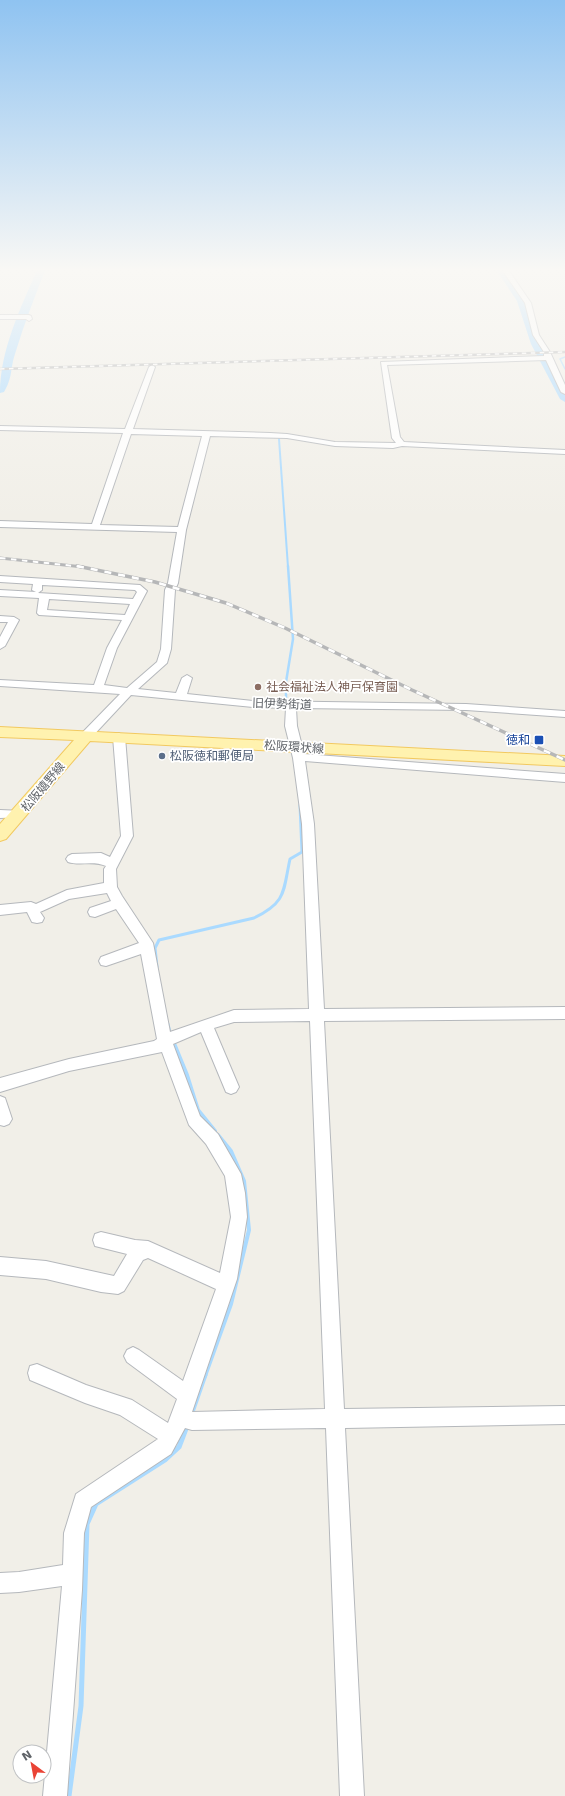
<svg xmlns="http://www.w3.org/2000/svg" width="565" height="1796" font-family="'DejaVu Sans','Noto Sans JP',sans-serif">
	<rect width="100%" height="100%" fill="#f1efe8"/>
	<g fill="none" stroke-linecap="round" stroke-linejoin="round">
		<path stroke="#aadaff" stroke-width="1.5" d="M565,357L560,359L565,369"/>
		<path stroke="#aadaff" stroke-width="2" d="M279,439L288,567"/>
		<path stroke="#aadaff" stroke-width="2.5" d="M286,704V682L293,639L288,566"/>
		<path stroke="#aadaff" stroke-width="3" d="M157,967L155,948L159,940L254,918C287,902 283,891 290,859L302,852L300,805
			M168,1024L171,1036"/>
		<path stroke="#aadaff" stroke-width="4" d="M173,1041L187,1075L198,1110L215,1131
			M205,1376L231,1304L249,1230L244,1181L231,1151L218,1135"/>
		<path stroke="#aadaff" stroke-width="5" d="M191,1415L205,1375
			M69,1796L81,1706L87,1524L96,1504L165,1460L179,1447L187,1426"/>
		<path fill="#aadaff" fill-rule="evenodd" d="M38,268H46C35,296 24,324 15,354C10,369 13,377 4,392L0,393C0,350 21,307 38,268Z
			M495,268H503L525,301L541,344L565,390V402L560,399L531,344L517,301Z"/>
		<g stroke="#b5b8bc" stroke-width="2">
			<path id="minor" d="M501,268H507L531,303L539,335L550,352L565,385V394L561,392L546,360L387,365L400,437L404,442L565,450V454L402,446L393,448L335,446L287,438L210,436L186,530L178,583L175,590L171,649L167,663L138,689L176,693L182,678L187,675L192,678L187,694L253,701L466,704L565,711V717L466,710L296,708L297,726L304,754L565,774V782L305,761L314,824L324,1009L565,1007V1019L324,1021L344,1409L565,1406V1424L345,1428L364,1796H340L326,1428L192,1430L185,1428L171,1454L91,1507L84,1533L82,1590L67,1796H43L62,1586L19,1592L0,1593V1573L19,1572L63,1565L64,1533L76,1494L158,1439L120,1415L85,1403L30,1380L28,1373L30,1366L37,1364L86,1385L132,1400L168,1423L177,1399L127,1362L124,1356L127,1350L133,1347L139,1350L183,1381L216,1289L148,1258L143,1260L124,1291L118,1294L101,1292L46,1279L0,1275V1257L46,1261L114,1276L127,1254L95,1246L93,1240L95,1234L101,1232L135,1240L148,1241L220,1273L231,1217L225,1176L206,1144L189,1125L162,1052L69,1071L0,1092V1078L69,1059L154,1041L157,1039L141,954L106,966L101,965L99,961L101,957L139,943L116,909L95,917L90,916L88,912L90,908L111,901L107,893L69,899L40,912L44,918L42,922L37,923L32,922L27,912L0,915V905L31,902L36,904L67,890L104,883V869L106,866C93,860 80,866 68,862L66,859L68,856L72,854L101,853L110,857L121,836L113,737L115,734L119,733L125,737L133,836L116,869L117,887L122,896L153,943L170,1032L234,1010L309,1009L302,824L293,758L285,726L286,708L253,707L131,695L89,740L85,741L79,737L81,734L120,694L0,686V680L94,685L107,648L122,620L39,615L37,613L39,598L0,596V590L36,592L32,590L33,584L0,582V576L140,585L147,591L117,648L104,685L127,688L157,662L161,649L165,590L168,583L177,532L0,527V521L92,524L123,433L0,430V426L125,429L149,367L152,365L155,367L133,429L270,433L287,434L335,442L396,443L392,438L381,362L544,356V352L533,335L525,303ZM131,434L202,436L178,527L100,525ZM42,585L135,590L137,592L133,599L38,593L42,590ZM49,599L130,604L125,615L47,610ZM310,1021L325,1409L192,1412L237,1279L247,1217L245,1193L241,1174L218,1134L200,1116L173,1044L201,1032L226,1092L231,1094L236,1092L239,1087L214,1028L234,1022Z
				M0,315H29L31,316L32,319L29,321L26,319H0Z
				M0,616L14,617L19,620L5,646L0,649V637L8,622H0Z
				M0,810L23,811L25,814L23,817L0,818Z
				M0,1096L5,1098L12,1119L9,1124L4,1126L0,1125Z"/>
		</g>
		<g stroke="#f2c960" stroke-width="2">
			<path id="major" d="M0,727L565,756V766L90,741L6,839L0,841V824L74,740L0,737Z"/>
		</g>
		<use href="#minor" fill="#fff" fill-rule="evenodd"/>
		<use href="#major" fill="#fff2af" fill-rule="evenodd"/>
		<g stroke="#b6b7b8" stroke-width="2.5">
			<path id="rail-far2" d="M0,369L565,352"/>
		</g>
		<g stroke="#b6b7b8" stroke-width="3">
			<path id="rail-far1" d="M0,558L83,567"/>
		</g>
		<g stroke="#b6b7b8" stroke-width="3.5">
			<path id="rail" d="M77,566L155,582L226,603L285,628L412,690L565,760"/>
		</g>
		<use href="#rail-far2" stroke="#fff" stroke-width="1.5" stroke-dasharray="4.5" stroke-linecap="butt"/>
		<use href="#rail-far1" stroke="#fff" stroke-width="2" stroke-dasharray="5.5" stroke-linecap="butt"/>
		<use href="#rail" stroke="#fff" stroke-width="2.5" stroke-dasharray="7" stroke-linecap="butt"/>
	</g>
	<linearGradient id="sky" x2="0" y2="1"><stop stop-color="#8fc3f1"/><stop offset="0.52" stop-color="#f9f8f5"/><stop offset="1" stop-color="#f9f8f5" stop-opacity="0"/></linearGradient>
	<rect width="565" height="519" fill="url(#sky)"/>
	<circle fill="#8d6e63" stroke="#fff" stroke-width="1.5" cx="258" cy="687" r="4"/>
	<rect fill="#1a4fb4" stroke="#fff" stroke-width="1.5" x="534" y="735" width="10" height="10" rx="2"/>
	<circle fill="#5c6f8a" stroke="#fff" stroke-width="1.5" cx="162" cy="756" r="4"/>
	<g text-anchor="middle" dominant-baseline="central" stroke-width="3.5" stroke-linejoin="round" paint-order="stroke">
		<g font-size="12" fill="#785e54" stroke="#fff" text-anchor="start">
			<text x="266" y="687">社会福祉法人神戸保育園</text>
		</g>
		<g font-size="12" fill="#5f6368" stroke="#fff">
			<text transform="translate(282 704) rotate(2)">旧伊勢街道</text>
			<text transform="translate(294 747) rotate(4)">松阪環状線</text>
			<text transform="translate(43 787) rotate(-50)">松阪嬉野線</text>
		</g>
		<g font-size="12" fill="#164399" stroke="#fff" text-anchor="end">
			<text x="530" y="740">徳和</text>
		</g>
		<g font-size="12" fill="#4e5e75" stroke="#fff" text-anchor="start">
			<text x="170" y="756">松阪徳和郵便局</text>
		</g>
	</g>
	<g transform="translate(32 1764) rotate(328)"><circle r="19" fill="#ffffff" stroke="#bfc1c3"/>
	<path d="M0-3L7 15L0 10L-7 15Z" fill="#ea4335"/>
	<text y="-6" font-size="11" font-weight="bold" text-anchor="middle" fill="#5f6368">N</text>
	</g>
</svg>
